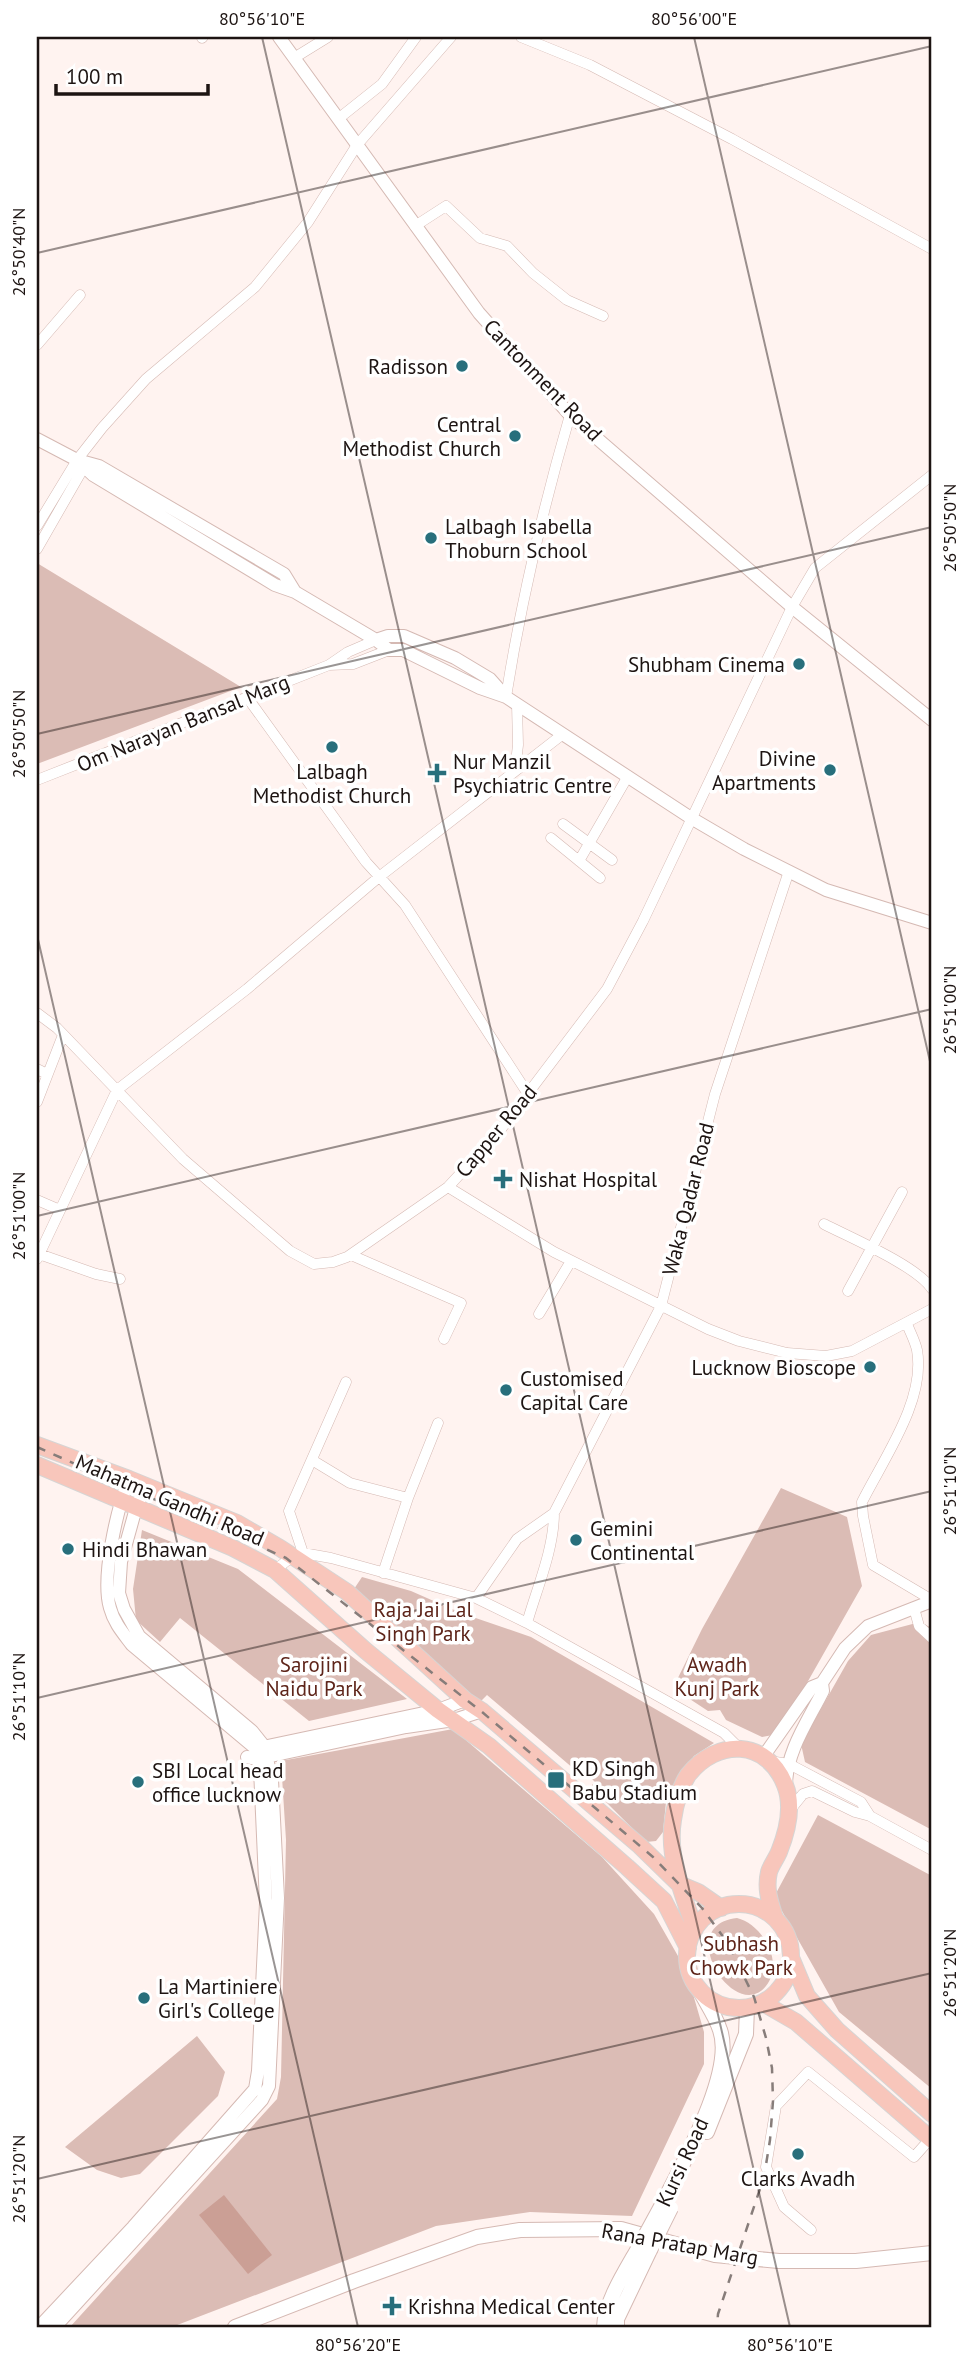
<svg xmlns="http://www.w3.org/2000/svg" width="969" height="2364" font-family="'PT Sans',sans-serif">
	<rect width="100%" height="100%" fill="#fff3f0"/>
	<path fill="#dbbcb5" d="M37,563L241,687L37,764Z
		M781,1488L847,1517L862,1586L778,1734L762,1737L726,1720L720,1710L708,1711L673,1688L702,1629Z
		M142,1530L238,1569L407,1699L309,1721L180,1618L160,1642L136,1620L133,1589Z
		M362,1577L411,1591L461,1613L531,1637L714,1743L694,1756L666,1802L663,1832L656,1841L646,1842L605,1801L608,1798L592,1785L595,1782L591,1778L593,1776L579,1764L574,1769L487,1695L480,1702L354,1589Z
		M920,1622L932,1628V1830L805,1762L801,1744L848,1661L871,1635Z
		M453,1729L602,1857L654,1914L686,1970L704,2032V2064L632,2216L530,2212L436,2226L172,2327H70L277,2099L281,2077L286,1840L281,1761Z
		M818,1815L932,1876V2089L839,2012L774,1897Z
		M737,1918C762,1924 785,1962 766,1986C735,2025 672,1925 737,1918Z
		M197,2036L225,2072L218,2096L140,2174L121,2178L97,2170L65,2147Z"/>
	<path fill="#cb9f95" d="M224,2195L272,2255L248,2274L199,2215Z"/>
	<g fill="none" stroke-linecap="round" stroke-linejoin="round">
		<g stroke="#d5b9b3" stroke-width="11">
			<path id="minor" d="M521,37L590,65L732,139L932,249
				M202,38L203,37
				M294,58L328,37
				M338,119L382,84L416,37
				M415,226L446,206L480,238L507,246L533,273L567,300L603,316
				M37,345L80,295
				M37,526L77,460L102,428L146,379L255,287L308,222L357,145L451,37
				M37,549L84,467
				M329,665L353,664L389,650
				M247,697L366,862L405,905L528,1094
				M506,697C521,602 543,508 570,415
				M515,771L518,745L517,704
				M37,780L329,665L348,652L376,640
				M563,824L612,860
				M551,838L600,878
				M579,861L628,776
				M37,1013L57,1028L183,1159L290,1251L314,1264L333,1262L347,1257L448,1187L498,1133L607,989L643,921L792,607L815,568L932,475
				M37,1069L47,1074
				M37,1102L63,1035
				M448,1187L554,1252L708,1329L739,1341L787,1353L826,1356L852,1351L932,1309
				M37,1200L60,1210
				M824,1224C851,1238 917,1266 932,1289
				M39,1254L96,1274L120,1279
				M351,1255L461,1303L444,1339
				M37,1259L117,1090L247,989L379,877L563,734
				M848,1291L902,1192
				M539,1314L571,1261
				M907,1324C910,1332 915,1341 917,1350C926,1400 884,1458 862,1502L863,1516L873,1565L932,1600
				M312,1460L350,1483L408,1498L438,1423
				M303,1553L289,1511L346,1382
				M275,1570L293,1556L303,1553L331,1558L476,1598L527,1623L724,1733L738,1747
				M383,1573L408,1498
				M476,1598L517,1539L554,1513
				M914,1608L919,1626L932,1638
				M527,1623C537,1588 554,1549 554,1513L661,1306L715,1094L789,871
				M769,1761L789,1764L861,1802L870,1816
				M790,1810L803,1794L812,1791L855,1812L870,1816L932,1850
				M811,2230L784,2207L766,2167L776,2106L808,2072L914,2157L930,2139"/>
		</g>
		<g stroke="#d5b9b3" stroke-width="14">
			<path id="tertiary" d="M279,37L479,313L570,415L792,607L932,720
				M37,439L77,460L99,466L284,574L295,592
				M77,460L93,475L275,585L295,592L376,640L389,650H403L480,688L506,697L691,818L744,849L826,890L932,923
				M376,640L388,636H404L455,658L490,679L506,697
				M258,1748L438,1710L465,1700
				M247,1757L257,1759L406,1727L454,1720L482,1711
				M763,1757L812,1687L822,1683
				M786,1786C786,1752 808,1721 823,1691L822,1683L845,1648L868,1626L932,1601
				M39,2327L133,2227L255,2089L258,2071L266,1903L260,1769L255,1748L132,1645C123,1633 114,1623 110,1608C101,1577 117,1509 129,1479
				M55,2327L262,2100L269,2086L278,1898L272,1780L264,1746L252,1731L139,1636L124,1609L119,1593L121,1562L136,1508L145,1486"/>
		</g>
		<g stroke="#d5b9b3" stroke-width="16">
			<path id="secondary" d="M707,2132L746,2034L747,2008
				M664,2201C683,2163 735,2071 720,2030C716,2017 707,2004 700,1991
				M235,2327L354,2281L477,2237L520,2230L621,2229L715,2255L779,2261H856L932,2253
				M604,2327C605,2301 628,2267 640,2245
				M617,2327V2319L650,2250"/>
		</g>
		<g stroke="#d6d5d4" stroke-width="18">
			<path id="primary" d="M37,1445L129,1479L237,1523L280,1548L347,1592L465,1700L482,1711L640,1846L679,1884L698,1892L721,1908
				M37,1465L233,1548L275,1570L366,1651L438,1710L489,1746L627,1867L664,1901L688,1948
				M687 1956a52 52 0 1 1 104 0a52 52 0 1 1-104 0Z
				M695,1929C683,1896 667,1856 673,1820C675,1806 680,1787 688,1775C717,1738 767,1739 785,1785C794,1807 787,1832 779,1852C776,1859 771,1865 769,1872C765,1889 770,1902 775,1918
				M792,1960L807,1996L837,2030L932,2114
				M763,2003L796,2022L932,2140"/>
		</g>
		<use href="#minor" stroke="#fff" stroke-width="10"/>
		<use href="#tertiary" stroke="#fff" stroke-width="12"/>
		<use href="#secondary" stroke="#fff" stroke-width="14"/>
		<use href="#primary" stroke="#f8c6bb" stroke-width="16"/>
		<path stroke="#877d7a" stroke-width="2.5" stroke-dasharray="9 9" stroke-linecap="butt" d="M37,1447L286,1558L482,1712L653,1857L702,1908L727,1942L754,1997L766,2038L772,2068L773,2101L770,2140L764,2177L718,2314L717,2327"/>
		<g stroke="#d5b9b3" stroke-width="16" stroke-linecap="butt">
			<path id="secondary-bridge" d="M640,2245L664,2201
				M650,2250L671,2208"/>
		</g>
		<use href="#secondary-bridge" stroke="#fff" stroke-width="14"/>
	</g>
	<path fill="none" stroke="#1d1412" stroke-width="2" stroke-opacity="0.45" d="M262,37L790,2327M694,37L932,1070M37,253L932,46M37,734L932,527M37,935L358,2327M37,1216L932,1009M37,1698L932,1491M37,2179L932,1973"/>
	<g fill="#286f7c" stroke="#fff" stroke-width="2.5">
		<circle cx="462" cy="366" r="7"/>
		<circle cx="515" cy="436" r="7"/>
		<circle cx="431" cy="538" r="7"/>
		<circle cx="799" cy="664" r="7"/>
		<circle cx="332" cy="747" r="7"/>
		<circle cx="830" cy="770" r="7"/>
		<path d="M433.5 762.5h7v7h7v7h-7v7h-7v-7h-7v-7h7z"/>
		<path d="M499.5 1168.5h7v7h7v7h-7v7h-7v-7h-7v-7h7z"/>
		<circle cx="870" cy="1367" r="7"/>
		<circle cx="506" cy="1390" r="7"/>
		<circle cx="576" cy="1540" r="7"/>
		<circle cx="68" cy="1549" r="7"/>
		<rect x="547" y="1771" width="18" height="18" rx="3.5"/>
		<circle cx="138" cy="1782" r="7"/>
		<circle cx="144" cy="1998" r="7"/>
		<circle cx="798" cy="2154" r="7"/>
		<path d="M388.5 2295.5h7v7h7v7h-7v7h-7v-7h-7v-7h7z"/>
	</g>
	<g text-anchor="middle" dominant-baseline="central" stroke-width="7" stroke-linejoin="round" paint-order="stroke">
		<g font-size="21" fill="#1d1412" stroke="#fff" text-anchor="start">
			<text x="448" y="366" text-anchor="end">Radisson</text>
			<text x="501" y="424" text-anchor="end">Central<tspan x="501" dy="24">Methodist Church</tspan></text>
			<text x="445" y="526">Lalbagh Isabella<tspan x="445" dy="24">Thoburn School</tspan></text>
			<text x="785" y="664" text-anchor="end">Shubham Cinema</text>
			<text x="816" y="758" text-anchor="end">Divine<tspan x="816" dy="24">Apartments</tspan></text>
			<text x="453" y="761">Nur Manzil<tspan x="453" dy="24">Psychiatric Centre</tspan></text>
			<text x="332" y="771" text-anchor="middle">Lalbagh<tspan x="332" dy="24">Methodist Church</tspan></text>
			<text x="519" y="1179">Nishat Hospital</text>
			<text x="856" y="1367" text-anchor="end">Lucknow Bioscope</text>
			<text x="520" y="1378">Customised<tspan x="520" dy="24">Capital Care</tspan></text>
			<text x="590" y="1528">Gemini<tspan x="590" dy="24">Continental</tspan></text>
			<text x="82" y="1549">Hindi Bhawan</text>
			<text x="572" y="1768">KD Singh<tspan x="572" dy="24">Babu Stadium</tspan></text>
			<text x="152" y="1770">SBI Local head<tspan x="152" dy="24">office lucknow</tspan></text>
			<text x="158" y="1986">La Martiniere<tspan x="158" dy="24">Girl's College</tspan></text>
			<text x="798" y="2178" text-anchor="middle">Clarks Avadh</text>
			<text x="408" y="2306">Krishna Medical Center</text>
		</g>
		<g font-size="21" fill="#1d1412" stroke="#fff">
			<text transform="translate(543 380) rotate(46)">Cantonment Road</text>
			<text transform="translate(183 723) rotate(-22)">Om Narayan Bansal Marg</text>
			<text transform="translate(496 1131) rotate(-50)">Capper Road</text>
			<text transform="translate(688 1199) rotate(-76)">Waka Qadar Road</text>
			<text transform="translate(170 1500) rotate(23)">Mahatma Gandhi Road</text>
			<text transform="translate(682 2162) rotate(-65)">Kursi Road</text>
			<text transform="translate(680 2244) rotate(10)">Rana Pratap Marg</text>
		</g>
		<g font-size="21" fill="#5e251a" stroke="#fff">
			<text x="423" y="1609">Raja Jai Lal<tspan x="423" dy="24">Singh Park</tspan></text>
			<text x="314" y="1664">Sarojini<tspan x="314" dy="24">Naidu Park</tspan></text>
			<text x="717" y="1664">Awadh<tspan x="717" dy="24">Kunj Park</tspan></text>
			<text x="741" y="1943">Subhash<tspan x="741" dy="24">Chowk Park</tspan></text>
		</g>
	</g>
	<rect width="969" height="2364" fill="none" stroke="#ffffff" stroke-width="77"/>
	<path d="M56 84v10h152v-10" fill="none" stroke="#1d1412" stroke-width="3.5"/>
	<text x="66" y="84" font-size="21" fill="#1d1412" stroke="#ffffff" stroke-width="5" paint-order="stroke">100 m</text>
	<rect x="38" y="38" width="892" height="2288" fill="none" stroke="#1d1412" stroke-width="2.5"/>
	<g font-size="18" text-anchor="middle" fill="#1d1412">
		<text x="262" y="25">80°56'10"E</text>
		<text x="694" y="25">80°56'00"E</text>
		<text transform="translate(19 252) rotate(-90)" y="6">26°50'40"N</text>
		<text transform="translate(950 528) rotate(-90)" y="6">26°50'50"N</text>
		<text transform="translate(19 734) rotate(-90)" y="6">26°50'50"N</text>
		<text transform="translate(950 1010) rotate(-90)" y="6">26°51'00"N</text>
		<text transform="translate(19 1216) rotate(-90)" y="6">26°51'00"N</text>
		<text transform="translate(950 1491) rotate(-90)" y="6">26°51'10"N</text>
		<text transform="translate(19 1697) rotate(-90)" y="6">26°51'10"N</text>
		<text transform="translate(950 1973) rotate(-90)" y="6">26°51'20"N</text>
		<text transform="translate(19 2179) rotate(-90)" y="6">26°51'20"N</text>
		<text x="358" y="2351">80°56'20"E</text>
		<text x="790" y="2351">80°56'10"E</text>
	</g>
</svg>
